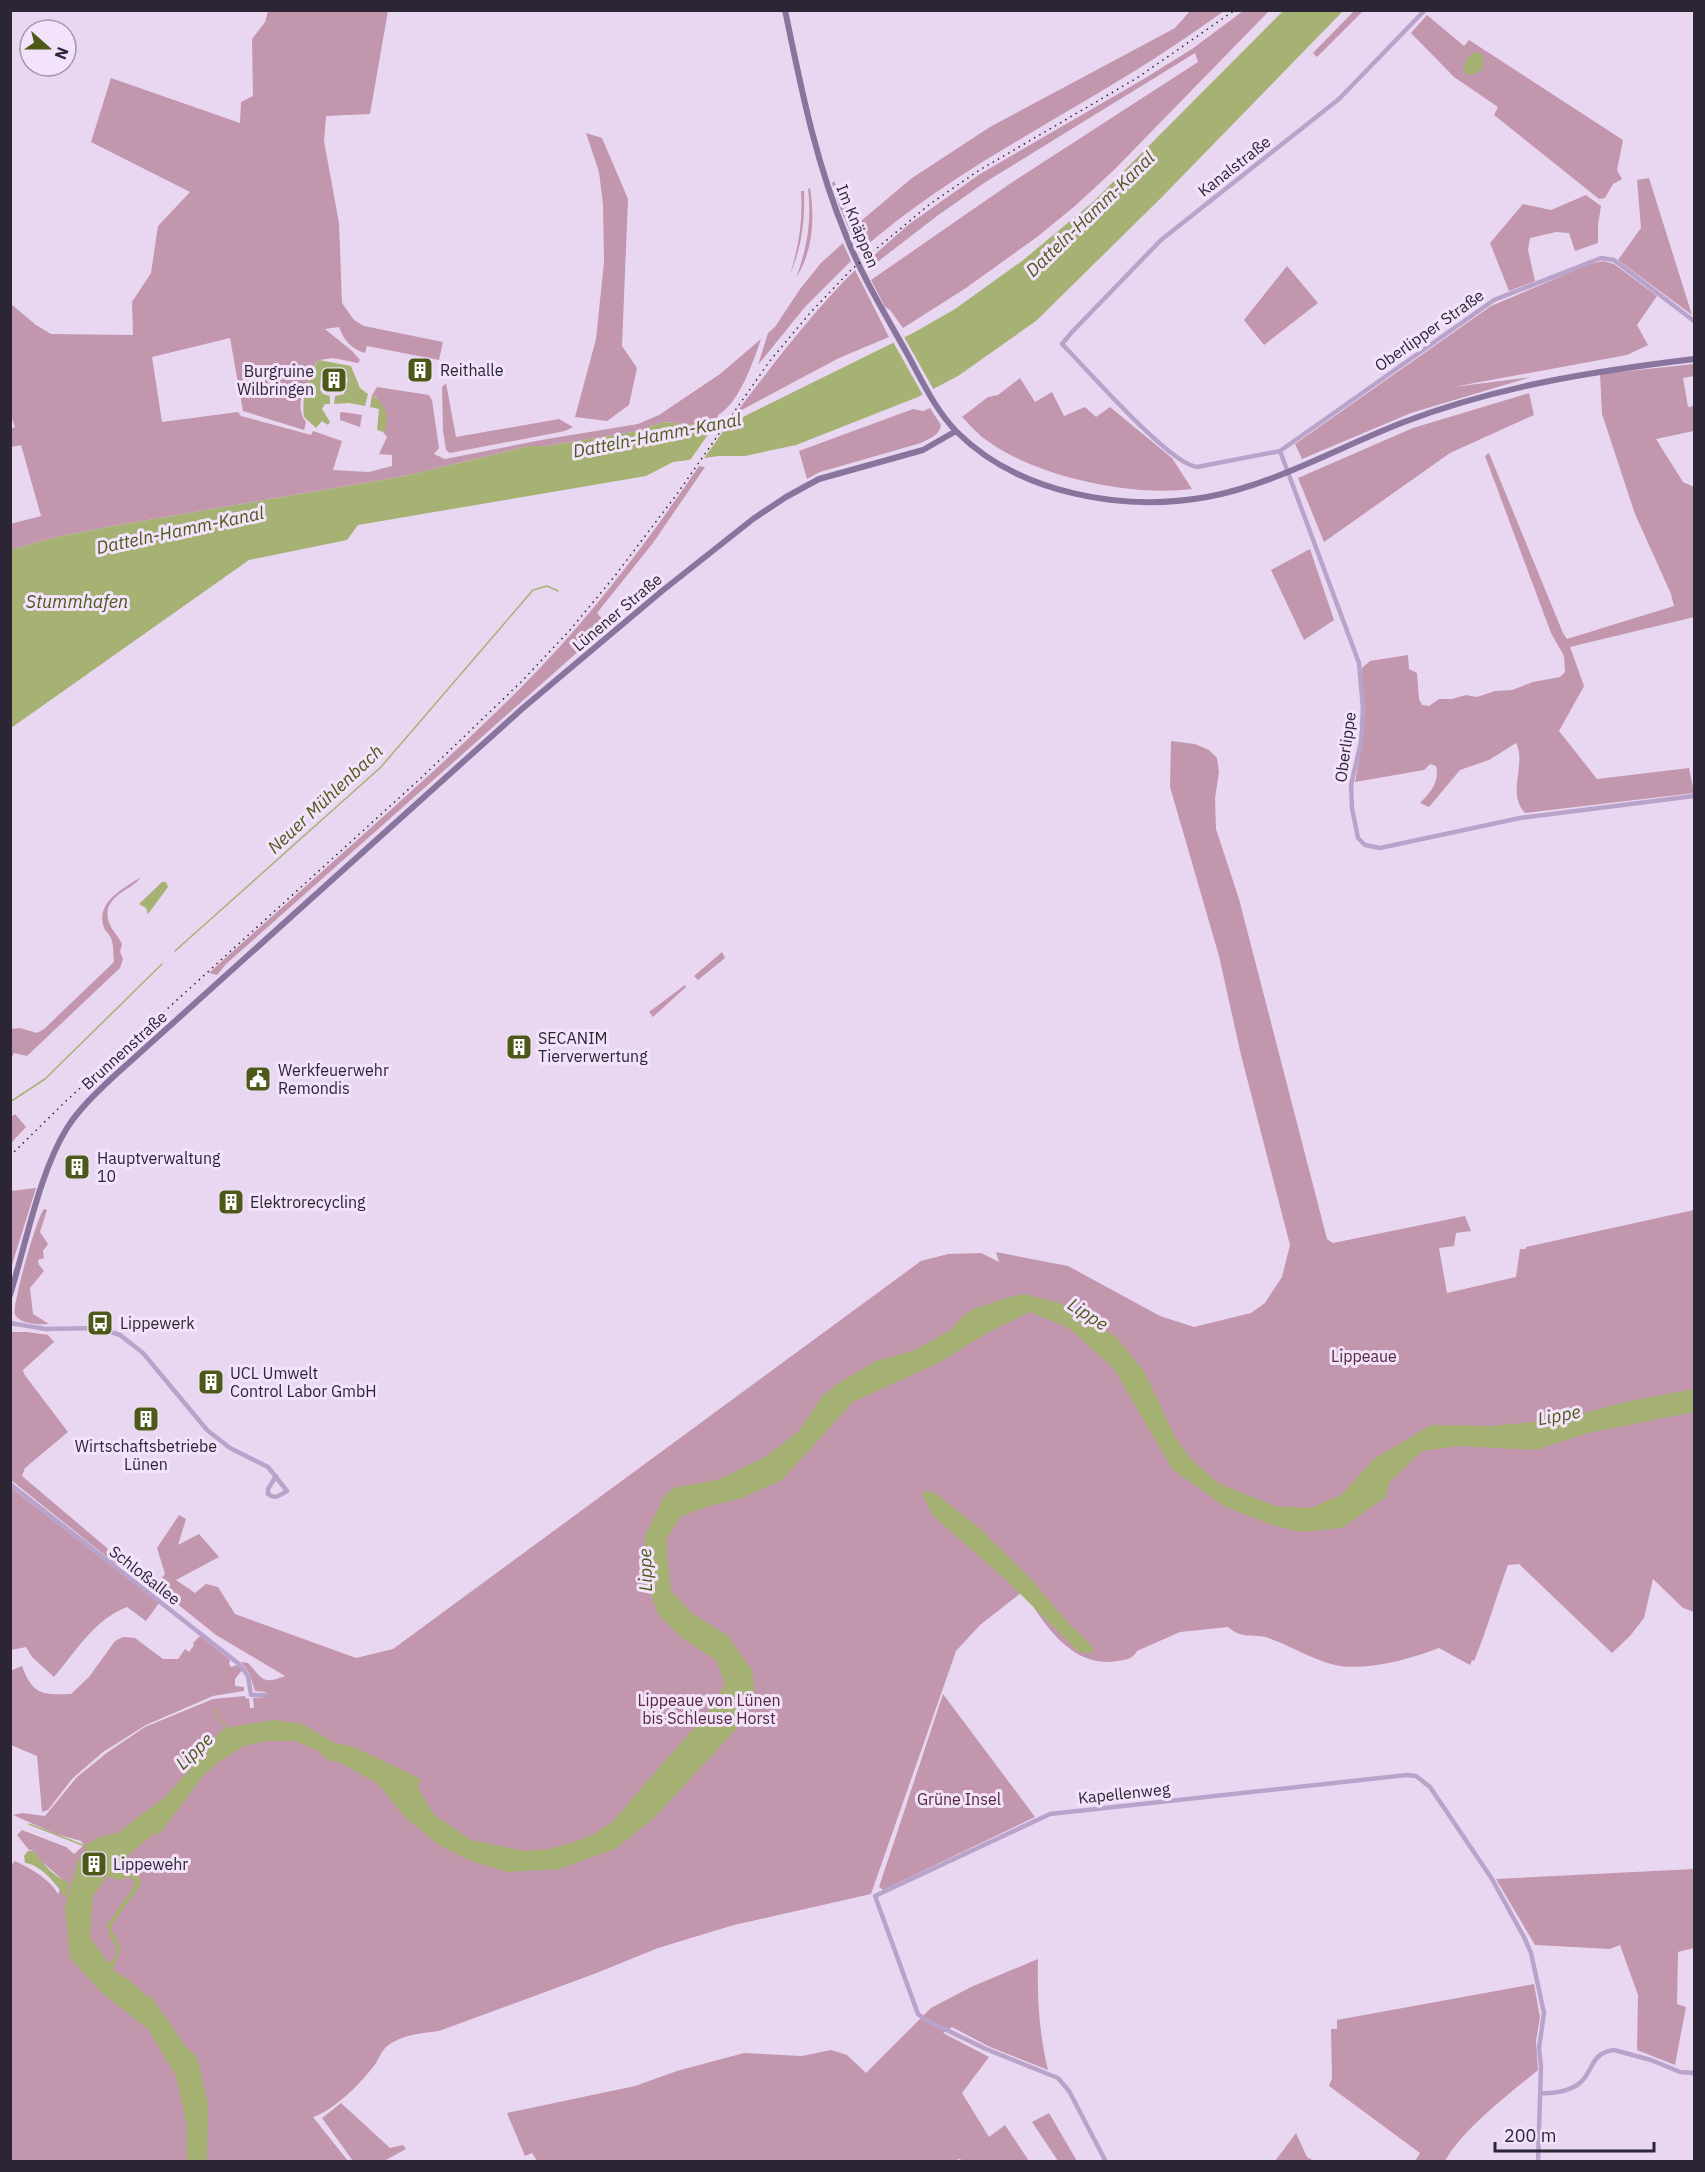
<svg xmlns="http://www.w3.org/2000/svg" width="1705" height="2172" font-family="'IBM Plex Sans',sans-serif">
	<rect width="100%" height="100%" fill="#e9d7f2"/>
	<path fill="#c296ad" d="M1355,10L1363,11L1317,57L1313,53Z
		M268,11H388L370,114L326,116L324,141L339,223L342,303L354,320L364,326L443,342L439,360L367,346L365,353C351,349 344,340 339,327L325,329L352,351L360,360L358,363L333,358L319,360L311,371L307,384H304C301,397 297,410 306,422L304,430L243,411L230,338L152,357L162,422L238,412L241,416L311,435L313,431L342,441L333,470L369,472L392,466V455L379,454L387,437L383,432L385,431L377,398L372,395L377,387L429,395L432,400L439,448L434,454L445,459L541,440L638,424L659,415L720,374L761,339C753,362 740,402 718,415L717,422L702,425L663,422L639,431L546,446H528L405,476L113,526L52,538L11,550L10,524L41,516L21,445L11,447V429L15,427L10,413L11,304L36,325L51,334L133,335L132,302L151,273L158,226L190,192L91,142L111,78L240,123L241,102L253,96L252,39L265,22Z
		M1190,11H1224C1177,45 1128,76 1078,105C1002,150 925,193 859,252L840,208L832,183L834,181L855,226L912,178L990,127L1175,28Z
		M1243,11H1269L1114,170L1075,206L1037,237L966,288L903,328L890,310L885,307L871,280L1011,183L1198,62L1195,53L984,183L937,216L867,270L864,264L908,225L980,174L1142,80L1192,49Z
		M1427,15L1464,46L1469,40L1623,140L1617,170L1622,179L1613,184L1605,198L1599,199L1494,115L1498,107L1454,77L1411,33Z
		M586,133L602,138L628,199L622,346L637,368L629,405L607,421L575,417L596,339L604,262L603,204L599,172Z
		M1649,178L1692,315L1618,260L1641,228L1637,180Z
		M810,188C815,219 813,251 796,278C807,249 812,220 808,189Z
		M801,191H804C805,220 802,247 790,274C799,246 803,220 801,191Z
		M1586,195L1601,206L1598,225V243L1575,251L1569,233L1556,232L1530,238L1528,250L1535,281L1509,291L1490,243L1523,204L1551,210Z
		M843,243L851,261L805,307L758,365L768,333L775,327L800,289L821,263Z
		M1603,261L1614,264L1657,296L1637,325L1648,345L1627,355L1453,387L1531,377L1411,413L1302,459L1295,444L1491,306L1590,264Z
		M1287,266L1318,303L1264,345L1244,320Z
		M855,270L889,337L839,358L736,413C774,363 811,314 855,270Z
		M1694,364V376L1683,378L1688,407L1694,406V431L1656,439L1683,482L1694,487V617L1570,647L1584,686L1559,731L1597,779L1689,768L1694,793L1525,813C1506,793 1527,764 1516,743L1489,760L1460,770L1429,807L1420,803C1430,793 1440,782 1436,766L1430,764L1424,770L1355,782L1364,731L1362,668L1370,661L1408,655L1409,669L1417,673L1419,699L1422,705L1429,706L1439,699H1452L1466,695L1477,697L1495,691L1512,690L1533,682L1560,677L1565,672L1564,656L1551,633L1485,456L1489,453L1563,633L1567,639L1674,606L1671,594L1635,514L1602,414L1600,374Z
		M1020,378L1035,402L1052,392L1064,416L1085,407L1096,417L1110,407L1172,458L1192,489C1129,497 1032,476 982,437C975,431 969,424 962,417L988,397L998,395Z
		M446,383L456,437L559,419L573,427L565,431L450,453L446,450L443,431L442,387Z
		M1529,393L1534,415L1450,453L1324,542L1298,478L1413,428Z
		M930,408L941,425C939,436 930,438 921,443L820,472L807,479L799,451L913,409L923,411Z
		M342,412L362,415L360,427L340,420V413Z
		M699,466L705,467L653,543L597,613L608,625L226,964L217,975L209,973C282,907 356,842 428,776C475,733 521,690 564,642C613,587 657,528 699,466Z
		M1310,549L1334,620L1304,640L1271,570Z
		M1171,741L1195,744L1209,750L1217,758L1219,772L1215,798L1216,829L1239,899L1327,1239L1333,1243L1465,1216L1471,1231L1456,1233L1454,1246L1439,1248L1447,1293L1516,1277L1520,1249H1526V1247L1694,1210V1612L1683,1608L1653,1579L1644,1618L1630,1636L1612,1653L1519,1564L1508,1565C1496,1597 1487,1630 1474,1661L1472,1660L1470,1665L1439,1648C1410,1659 1371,1670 1340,1666C1316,1662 1293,1647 1271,1639C1255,1632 1244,1641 1228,1627L1180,1632L1137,1651C1133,1659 1125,1660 1117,1661C1075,1669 1045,1627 1027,1596L1022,1592L980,1625L956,1651L871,1894L734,1925L658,1948L594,1974L439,2031C423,2033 403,2035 390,2044C383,2048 380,2056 376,2063C363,2081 335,2110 313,2117L348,2161L11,2162V1865L15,1861C31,1869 49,1878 58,1894L64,1881L41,1861L34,1851L29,1850L17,1835L22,1830L66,1847L74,1854L84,1845L81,1841L56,1834L13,1815L22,1813L45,1816L77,1777L108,1752L145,1727L213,1699L245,1696L246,1699L249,1698L250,1708H254L253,1698L265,1697L266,1692L255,1691L249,1673L241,1662L248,1663C263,1679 262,1685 285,1676L216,1635L155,1586L165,1574L157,1548L179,1515L186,1519L178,1545L199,1534L219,1557L176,1580L195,1593L206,1584L218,1587L235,1614L356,1658L393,1649L921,1261L948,1254L981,1253L999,1262L996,1252L1068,1266L1160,1316L1194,1327L1251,1313L1265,1303L1282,1277L1290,1245L1241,1055L1219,956L1170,787Z
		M141,877C133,890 103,895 108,919C110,929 118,935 122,944L120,952L123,959L120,968L27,1056L14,1053L11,1058V1067V1029L20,1028L37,1033L44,1029L114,962C113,955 114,945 111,938C110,935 107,933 105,930C93,903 123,889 141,877Z
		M722,952L725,958L698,980L694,976Z
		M685,985L686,987L653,1017L649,1012Z
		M15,1114L26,1127L11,1143V1117Z
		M36,1188L11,1268V1191Z
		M44,1209L47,1210L40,1232L48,1244L43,1251L44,1258L38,1260L39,1265L44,1271L30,1288L33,1314L49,1324C38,1325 21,1324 15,1315C11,1308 37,1216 44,1209Z
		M10,1332H27L48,1335L54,1342L23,1370L24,1374L68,1432L25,1468L22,1476L107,1548L109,1552L119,1561L117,1565L11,1480Z
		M10,1487L159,1603L146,1621L127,1607C95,1619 76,1651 54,1677L32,1657L26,1647L11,1650Z
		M200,1636L230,1660L229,1664L231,1667L237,1665L242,1670L235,1679V1686L244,1687V1691L213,1696L146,1725L103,1752L72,1779L48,1810L42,1812L37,1756L11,1745L10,1671L22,1666C33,1695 42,1695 71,1694L89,1677L115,1641L123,1637L135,1638L163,1659H178L185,1649L189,1652L194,1645L193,1643Z
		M943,1694L1035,1817L883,1890L879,1887Z
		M1694,1869V1948L1678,1952L1677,2004L1686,2007L1675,2065L1637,2050L1638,1995L1620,1945L1610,1949L1535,1945L1496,1879Z
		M1038,1959C1037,1997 1039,2033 1048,2070L990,2047L952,2027L943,2033L989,2057L962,2093L989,2137L1005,2125L1029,2161L971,2162L958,2159L955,2162L537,2161L532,2153L525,2156L507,2113L635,2086L677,2071L744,2053L802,2056L831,2050L847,2055L866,2073L931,2008L971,1987Z
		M1534,1984L1540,2017L1536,2041L1538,2070C1508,2095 1464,2128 1445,2161H1415L1420,2153L1329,2086L1332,2078L1331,2029H1337V2020Z
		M341,2103L390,2148L403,2145L406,2149L384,2161H353L322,2118Z
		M1049,2113L1077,2161H1058L1032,2122Z
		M1296,2133L1307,2157L1314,2161H1275Z"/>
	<path fill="#a6b174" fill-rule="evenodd" d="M1283,11H1343L1161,198L1036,321L958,376L918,397L796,445L745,456H719L673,462L646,476L358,525L347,540L249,560L11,728V550L52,538L113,526L405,476L528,446H546L639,431L663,422L702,425L743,417L915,332L955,309L1022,261L1093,202Z
		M1474,52L1482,54L1484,62L1481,71L1472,75L1465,73C1462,63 1467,58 1474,52Z
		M319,360L351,366L360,388L368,394L365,406L349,403L334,404L335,396L344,394L348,379L344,371L338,374H321L320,390L323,394L330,396V404H325L322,409L330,422L328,425L322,421L316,428L304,417C301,397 308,377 319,360Z
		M372,395C386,404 389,416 385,431L383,432L377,430L379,409L370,407Z
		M162,882H166L168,887L148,914L146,908L139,904Z
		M1024,1294L1062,1304L1116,1337L1144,1371L1176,1439L1195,1463L1220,1484L1275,1506L1311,1508L1341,1495L1374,1459L1431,1425L1493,1426L1561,1419L1634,1400L1694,1389V1412L1588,1433L1536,1450L1460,1446L1422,1451L1390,1482L1386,1497L1342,1528L1300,1532L1272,1525L1224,1506L1172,1469L1114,1369L1069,1328L1030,1312L989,1332L938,1363L853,1402L782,1480L742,1498L706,1507L680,1517L666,1540L671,1591L693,1614L727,1635L752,1670L755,1692L738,1727L655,1817L615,1849L559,1869L507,1872L471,1861L439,1845L404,1816L377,1783L339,1762L328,1760L318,1751L296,1741H267L252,1744L244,1746L219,1762L204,1775L158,1836L156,1832L115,1866L117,1873L134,1872L141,1881L139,1887L113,1923L111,1929L121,1948L113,1970L131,1981L132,1984H134L148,1997L151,1996L186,2047L197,2057L208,2103L207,2161H187L186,2121L176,2076L148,2029L101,1992L70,1958L65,1907L79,1858H85L92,1865V1869L95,1867L104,1876L103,1879L107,1876L86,1855L85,1846L95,1839L119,1832L167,1795L195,1763L197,1751L213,1740L224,1728L274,1720L302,1724L335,1743L354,1747L421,1779L418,1787L433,1814L471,1840L524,1851L550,1849L571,1843L592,1835L612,1822L712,1707L725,1684L716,1660L682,1638L659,1616L644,1575L645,1536L664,1496L673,1488L717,1480L765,1457L798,1432L823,1395L840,1382L876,1361L915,1350L952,1329L962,1317L973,1309L1010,1297ZM111,1877L117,1880C124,1879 129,1875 134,1881V1886L107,1925L110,1937L117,1948L115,1957L108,1963L90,1937L93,1896L106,1878Z
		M922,1491L935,1493L976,1525L1030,1578L1070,1625L1090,1643L1094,1652L1086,1653L1078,1651L1004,1578L932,1515L923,1496Z
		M28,1851H34C42,1863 54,1877 68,1882L70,1880L66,1899C57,1885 42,1865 25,1863L24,1856Z"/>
	<path fill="#e9d7f2" d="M903,335L935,392L924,397L892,340Z
		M734,416L702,461L688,463L719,419Z"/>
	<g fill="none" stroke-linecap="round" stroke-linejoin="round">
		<path stroke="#a6b174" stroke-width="1.5" d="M175,951L381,767L533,590L547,586L558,591
			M10,1102L45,1079L162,964
			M215,1708L218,1718L227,1727
			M29,1824L85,1846"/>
		<path stroke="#baa3cb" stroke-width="4.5" d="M1425,10L1339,99L1161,240L1072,332L1062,344C1086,368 1170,465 1197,467L1280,451L1494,300L1601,258L1614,260L1694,321
			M1280,451L1359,663L1363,709L1361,742L1351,785L1352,808L1358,838L1365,845L1380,848L1520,818L1694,796
			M10,1323L46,1329L99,1328L120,1335L143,1353L207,1430L230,1448L268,1467L287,1491C280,1495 275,1500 268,1494V1489L276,1476
			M10,1484L239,1664L248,1676L251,1695H266
			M1540,2093C1553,2094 1571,2091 1581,2082C1594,2069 1591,2053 1614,2050L1651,2060L1680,2072L1694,2073
			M1106,2162L1069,2091L1058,2078L986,2049L926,2020L918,2014L875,1896L1050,1814L1407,1775L1416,1776L1430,1787L1492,1879L1525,1939L1531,1953L1544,2013L1539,2048L1541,2066L1538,2162"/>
		<path stroke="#89749e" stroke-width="6" d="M785,10C801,88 816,164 847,238C862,276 884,312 904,348C920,376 934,409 957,432C1019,494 1123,512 1207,497C1276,484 1339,447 1404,422C1498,386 1595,371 1694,359
			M10,1295C26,1244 39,1173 67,1128C79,1109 96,1093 113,1077L523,708L662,591L753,519L786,497L819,479L923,450L956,431"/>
		<path stroke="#2c2535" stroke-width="1.5" stroke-dasharray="1.5 4.5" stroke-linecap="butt" d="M10,1156L66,1101L422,777L522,681L570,630L614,577L677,494L769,362L810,313L852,269L930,204L978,171L1137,78L1235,10"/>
	</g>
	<defs>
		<g id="building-square" transform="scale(1.35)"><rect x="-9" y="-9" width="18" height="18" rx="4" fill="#4c5919" stroke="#f3e3fa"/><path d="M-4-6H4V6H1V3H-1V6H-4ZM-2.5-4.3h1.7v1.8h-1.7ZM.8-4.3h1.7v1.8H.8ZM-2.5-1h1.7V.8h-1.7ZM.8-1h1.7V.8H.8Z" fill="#fff"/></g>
		<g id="civic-square" transform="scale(1.35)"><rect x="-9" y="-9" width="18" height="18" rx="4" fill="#4c5919" stroke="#f3e3fa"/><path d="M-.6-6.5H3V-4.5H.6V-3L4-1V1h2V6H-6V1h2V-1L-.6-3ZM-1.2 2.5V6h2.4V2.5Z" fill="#fff"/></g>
		<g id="bus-square" transform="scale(1.35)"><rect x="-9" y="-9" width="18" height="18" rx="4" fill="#4c5919" stroke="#f3e3fa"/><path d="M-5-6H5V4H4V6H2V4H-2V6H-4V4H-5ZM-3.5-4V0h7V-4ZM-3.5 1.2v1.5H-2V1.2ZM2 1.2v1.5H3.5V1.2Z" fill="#fff"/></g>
	</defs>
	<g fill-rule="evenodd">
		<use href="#building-square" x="420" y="370"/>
		<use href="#building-square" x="334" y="380"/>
		<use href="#building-square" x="519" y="1047"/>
		<use href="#civic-square" x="258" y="1079"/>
		<use href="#building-square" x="77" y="1167"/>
		<use href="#building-square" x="231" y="1202"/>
		<use href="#bus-square" x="100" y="1323"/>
		<use href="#building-square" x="211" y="1382"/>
		<use href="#building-square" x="146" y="1419"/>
		<use href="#building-square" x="94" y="1864"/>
	</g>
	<g text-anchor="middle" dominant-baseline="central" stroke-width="6" stroke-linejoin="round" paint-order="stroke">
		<g font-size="16" fill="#2c2535" stroke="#f3e3fa">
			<text transform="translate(1234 166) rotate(-38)">Kanalstraße</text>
			<text transform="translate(858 226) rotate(68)">Im Knäppen</text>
			<text transform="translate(1429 330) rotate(-35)">Oberlipper Straße</text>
			<text transform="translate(617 612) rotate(-40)">Lünener Straße</text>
			<text transform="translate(1345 747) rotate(-82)">Oberlippe</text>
			<text transform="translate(124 1050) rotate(-42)">Brunnenstraße</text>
			<text transform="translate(145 1575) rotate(38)">Schloßallee</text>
			<text transform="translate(1124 1793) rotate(-6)">Kapellenweg</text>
		</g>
		<g font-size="16" fill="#2c2535" stroke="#f3e3fa" text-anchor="start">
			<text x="440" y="370">Reithalle</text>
			<text x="314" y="371" text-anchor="end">Burgruine<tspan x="314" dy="18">Wilbringen</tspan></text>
			<text x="538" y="1038">SECANIM<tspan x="538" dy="18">Tierverwertung</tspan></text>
			<text x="278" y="1070">Werkfeuerwehr<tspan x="278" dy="18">Remondis</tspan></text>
			<text x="97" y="1158">Hauptverwaltung<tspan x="97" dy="18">10</tspan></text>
			<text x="250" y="1202">Elektrorecycling</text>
			<text x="120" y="1323">Lippewerk</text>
			<text x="230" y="1373">UCL Umwelt<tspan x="230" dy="18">Control Labor GmbH</tspan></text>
			<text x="146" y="1446" text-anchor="middle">Wirtschaftsbetriebe<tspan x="146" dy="18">Lünen</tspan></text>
			<text x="113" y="1864">Lippewehr</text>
		</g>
		<g font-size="16" fill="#55283e" stroke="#f3e3fa">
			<text x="1364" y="1356">Lippeaue</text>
			<text x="709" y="1700">Lippeaue von Lünen<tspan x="709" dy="18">bis Schleuse Horst</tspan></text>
			<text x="959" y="1799">Grüne Insel</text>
		</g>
		<g font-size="18" font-style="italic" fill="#4c5919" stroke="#f3e3fa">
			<text transform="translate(1090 214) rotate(-44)">Datteln-Hamm-Kanal</text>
			<text transform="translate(657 435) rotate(-11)">Datteln-Hamm-Kanal</text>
			<text transform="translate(180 530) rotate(-12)">Datteln-Hamm-Kanal</text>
			<text x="77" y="601">Stummhafen</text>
			<text transform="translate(325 799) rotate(-43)">Neuer Mühlenbach</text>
			<text transform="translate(1088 1314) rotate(33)">Lippe</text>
			<text transform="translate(1559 1415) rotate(-11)">Lippe</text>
			<text transform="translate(645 1570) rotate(-91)">Lippe</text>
			<text transform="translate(194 1751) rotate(-44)">Lippe</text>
		</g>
	</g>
	<rect width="1705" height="2172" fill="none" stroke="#2c2535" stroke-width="24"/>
	<g transform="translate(48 48) rotate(111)"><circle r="28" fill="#f3e3fa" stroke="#a397ab" stroke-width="1.5"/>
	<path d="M0-4.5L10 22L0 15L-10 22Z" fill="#4c5919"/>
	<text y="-9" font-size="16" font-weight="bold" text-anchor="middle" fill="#2c2535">N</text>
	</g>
	<path d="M1495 2142v9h159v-9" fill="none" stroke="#2c2535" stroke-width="3"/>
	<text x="1504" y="2142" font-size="18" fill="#2c2535" stroke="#f3e3fa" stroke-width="4.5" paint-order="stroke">200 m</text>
</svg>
